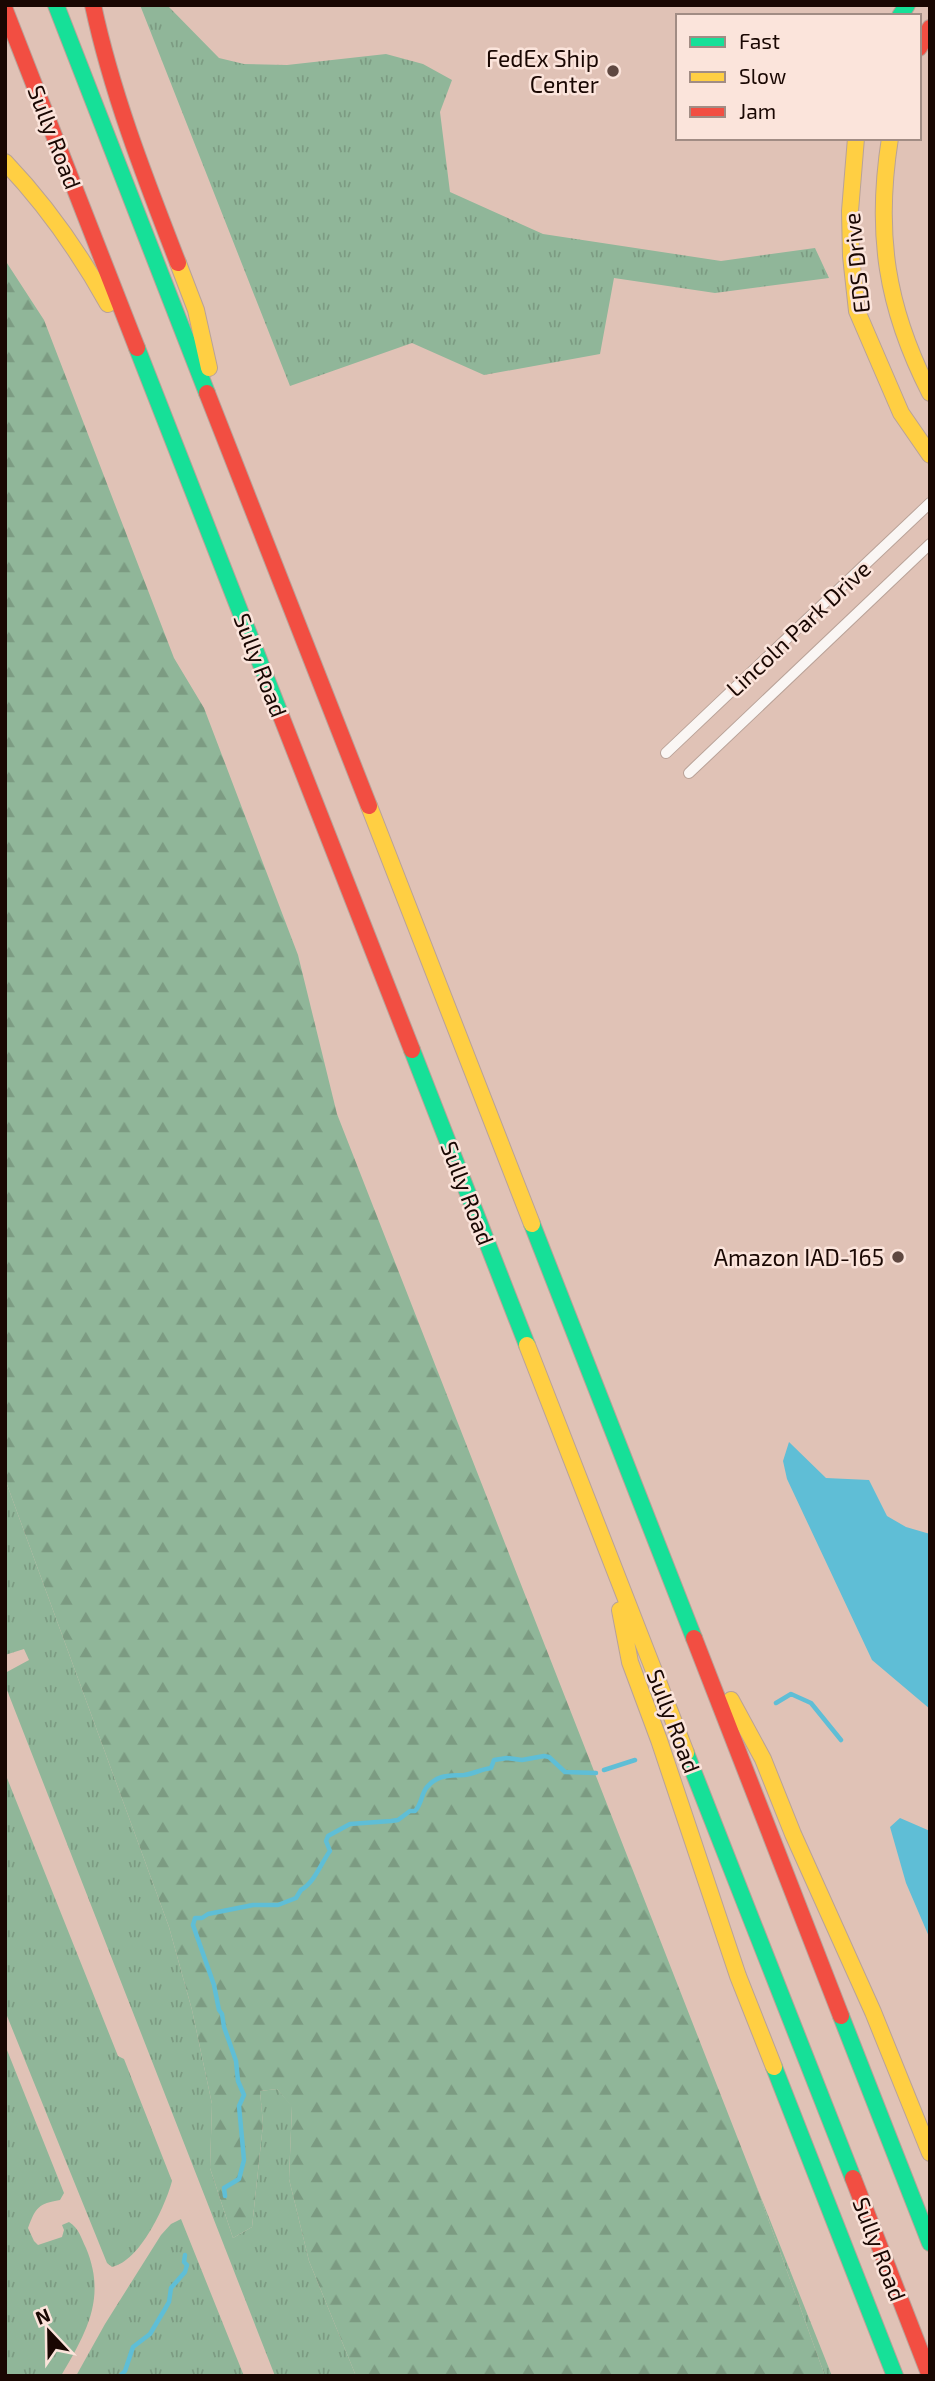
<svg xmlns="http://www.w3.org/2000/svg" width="935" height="2381" font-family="'Exo 2',sans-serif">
	<defs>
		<pattern id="grass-tufts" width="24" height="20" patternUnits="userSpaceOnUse" patternTransform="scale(1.75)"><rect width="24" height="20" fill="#90b699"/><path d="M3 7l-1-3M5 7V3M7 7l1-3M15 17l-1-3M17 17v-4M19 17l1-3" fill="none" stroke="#7c9b82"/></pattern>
		<pattern id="forest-firs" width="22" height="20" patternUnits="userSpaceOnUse" patternTransform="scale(1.75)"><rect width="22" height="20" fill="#90b699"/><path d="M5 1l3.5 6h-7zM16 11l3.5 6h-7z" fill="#7c9b82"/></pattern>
	</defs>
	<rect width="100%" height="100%" fill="#e0c2b6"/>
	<path fill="url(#grass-tufts)" d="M140,5H167L219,58L244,64L287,65L386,54L423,64L452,80L440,112L450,192L543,234L721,261L815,248L829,278L715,293L614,278L600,354L484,375L412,343L290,386Z
		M5,1479L169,1927L192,2010L212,2104L210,2168L233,2238L252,2227L263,2124L260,2091L277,2089L292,2106L289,2179L309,2261L356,2376H275L5,1685V1673L29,1660L24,1649L5,1655Z
		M5,1773L118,2056L124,2059L172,2181C165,2207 140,2261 112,2267L107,2263L5,2011Z
		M5,2045L64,2193L60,2200C38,2204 36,2207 28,2228L34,2241L38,2245L62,2237L64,2230L62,2225L69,2222C79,2228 81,2238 86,2248C107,2298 86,2333 61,2376H5Z
		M754,2180L832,2376H825Z
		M181,2219L244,2376H76L105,2324L161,2235L171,2224Z"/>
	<path fill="url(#forest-firs)" d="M5,260L44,320L174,658L204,708L298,955L337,1114L754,2180L825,2376H356L309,2261L289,2179L292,2107L277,2089L260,2091L263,2124L252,2227L233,2238L210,2168L212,2104L192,2010L169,1927L5,1479Z"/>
	<path fill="#5fbed6" d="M789,1442L826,1478L869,1480L887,1516L906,1527L930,1534V1709L872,1660L787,1479L783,1461Z
		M900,1818L930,1831V1939L906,1883L890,1827Z"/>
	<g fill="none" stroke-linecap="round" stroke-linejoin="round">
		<path stroke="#5fbed6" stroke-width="4.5" d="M776,1703L791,1694L811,1703L841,1740
			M604,1770L635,1760
			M225,2196L224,2188L239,2179L244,2160L239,2106L244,2095L238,2081L236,2061L224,2027L222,2014L219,2010L214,1985L193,1925L195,1918H202L208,1914L253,1905H278L296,1898L301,1890C315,1882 321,1863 330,1851L326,1841L328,1836L350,1824L391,1821L398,1820L410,1811H415C422,1804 421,1794 427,1787C438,1774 449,1776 464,1775C473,1774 482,1769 491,1768L494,1760L507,1758L522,1760L544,1756L549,1757L565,1772L596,1773
			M120,2376L125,2371L133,2347L150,2334L165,2309L169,2302L171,2288L185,2272L187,2265L184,2262L185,2255"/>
		<g stroke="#b9a298" stroke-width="12">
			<path id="street" d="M666,753L930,503
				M689,773L930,544"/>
		</g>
		<g stroke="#b9a298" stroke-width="18">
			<path id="fast" d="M56,5L207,393
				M900,16L907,5
				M137,348L281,716
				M412,1050L527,1345
				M532,1224L694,1638
				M686,1753L853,2178
				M841,2016L930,2243
				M774,2067L895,2376"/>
		</g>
		<g stroke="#b9a298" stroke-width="18">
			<path id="slow" d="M856,138L850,211L851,256L857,311L901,413L930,455
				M890,138C875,233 886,307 930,393
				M5,162C46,205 79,252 108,304
				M178,263L196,310L209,368
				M369,806L532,1224
				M527,1345L686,1753
				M620,1610L630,1662L659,1740L738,1976L774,2067
				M731,1700L763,1759L793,1834L873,2012L930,2153"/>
		</g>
		<g stroke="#b9a298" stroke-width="18">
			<path id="jam" d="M93,5C112,94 145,178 178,263
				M5,10L137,348
				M919,48L930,28
				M207,393L369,806
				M281,716L412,1050
				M694,1638L841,2016
				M853,2178L930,2376"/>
		</g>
		<use href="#street" stroke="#faf6f4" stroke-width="10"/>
		<use href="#fast" stroke="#16e098" stroke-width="16"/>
		<use href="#slow" stroke="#ffcf43" stroke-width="16"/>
		<use href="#jam" stroke="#f24e42" stroke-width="16"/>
	</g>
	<g fill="#5f4841" stroke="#fbe4db" stroke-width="2.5">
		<circle cx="613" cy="71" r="7"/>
		<circle cx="898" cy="1257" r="7"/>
	</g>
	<g text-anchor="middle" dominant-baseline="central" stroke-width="5" stroke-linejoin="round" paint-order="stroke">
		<g font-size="23" fill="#190702" stroke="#fbe4db" text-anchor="end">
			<text x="599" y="58">FedEx Ship<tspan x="599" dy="26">Center</tspan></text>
			<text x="884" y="1257">Amazon IAD-165</text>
		</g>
		<g font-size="23" fill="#190702" stroke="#fbe4db">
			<text transform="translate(55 137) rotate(69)">Sully Road</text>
			<text transform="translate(856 263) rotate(-96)">EDS Drive</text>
			<text transform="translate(798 628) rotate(-43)">Lincoln Park Drive</text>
			<text transform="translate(261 665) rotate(69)">Sully Road</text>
			<text transform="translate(468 1193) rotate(69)">Sully Road</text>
			<text transform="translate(674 1721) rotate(69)">Sully Road</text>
			<text transform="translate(880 2249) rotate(69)">Sully Road</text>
		</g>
	</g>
	<rect width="935" height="2381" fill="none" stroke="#190702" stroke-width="14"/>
	<rect x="676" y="14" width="245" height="126" fill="#fbe4db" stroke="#a18c84" stroke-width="2"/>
	<rect x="690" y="37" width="35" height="10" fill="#16e098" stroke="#a18c84" stroke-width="2"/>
	<text x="739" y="49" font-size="21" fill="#190702">Fast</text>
	<rect x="690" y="72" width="35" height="10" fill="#ffcf43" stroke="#a18c84" stroke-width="2"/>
	<text x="739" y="84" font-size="21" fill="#190702">Slow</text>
	<rect x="690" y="107" width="35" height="10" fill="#f24e42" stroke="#a18c84" stroke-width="2"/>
	<text x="739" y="119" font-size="21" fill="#190702">Jam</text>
	<g transform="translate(49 2332) rotate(338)" stroke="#fbe4db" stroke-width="5" paint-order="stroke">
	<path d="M0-5L12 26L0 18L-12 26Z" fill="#190702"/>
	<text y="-10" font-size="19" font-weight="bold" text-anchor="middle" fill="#190702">N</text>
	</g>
</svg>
